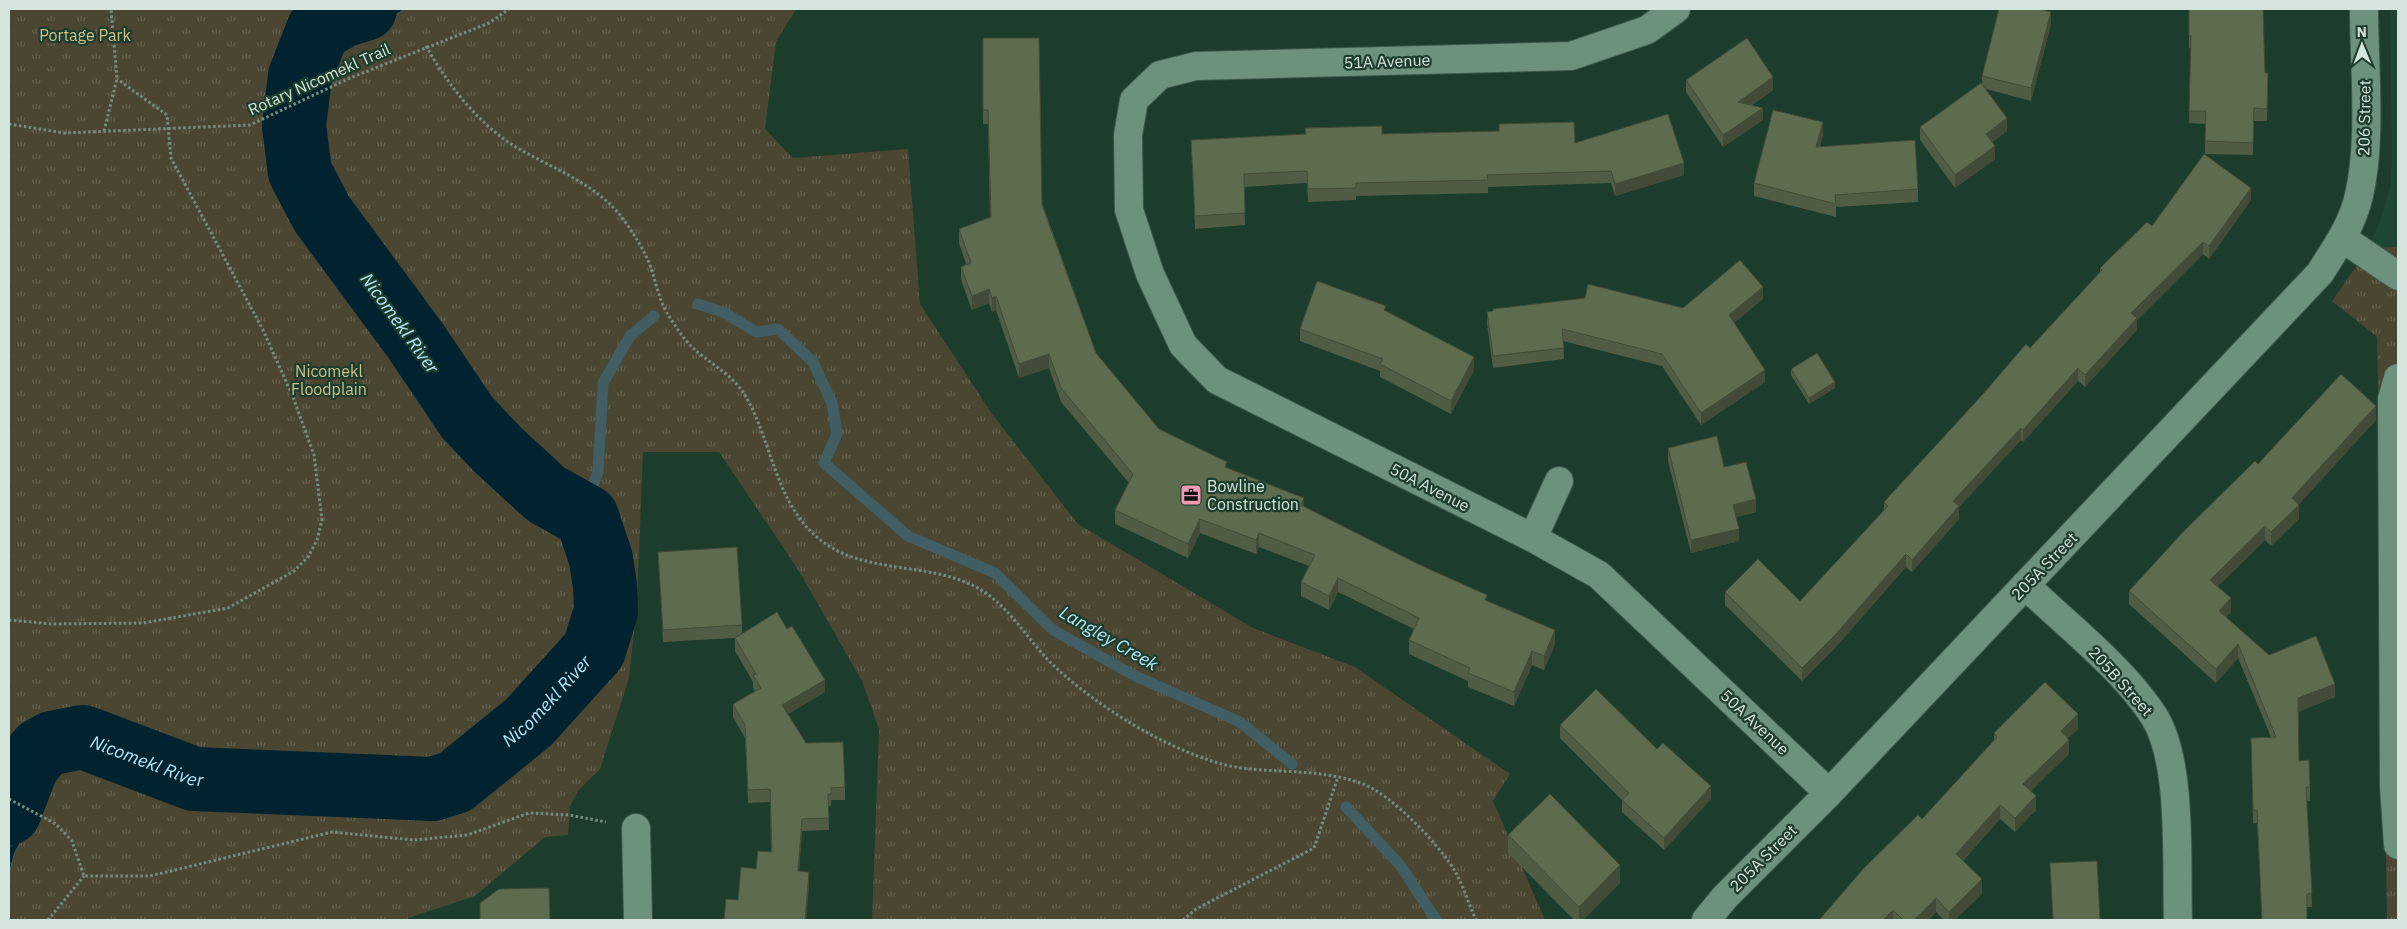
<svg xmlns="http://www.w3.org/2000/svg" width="2407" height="929" font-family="'IBM Plex Sans',sans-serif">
	<defs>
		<pattern id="park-tufts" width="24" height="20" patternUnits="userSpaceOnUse" patternTransform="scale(1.25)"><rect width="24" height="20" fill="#4b4632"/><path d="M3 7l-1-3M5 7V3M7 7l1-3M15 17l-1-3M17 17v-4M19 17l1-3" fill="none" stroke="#64614f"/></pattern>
		<pattern id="water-ripples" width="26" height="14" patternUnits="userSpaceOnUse" patternTransform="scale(1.25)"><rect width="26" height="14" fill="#00232f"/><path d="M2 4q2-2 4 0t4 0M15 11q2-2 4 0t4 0" fill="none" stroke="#24434d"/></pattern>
	</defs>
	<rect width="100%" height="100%" fill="#1c3c2c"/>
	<path fill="#1e4632" d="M2390,9H2398V247L2369,248L2383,213L2390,187L2392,162Z"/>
	<path fill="url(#park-tufts)" d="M9,9H796L776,42L765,129L793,158L908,149L920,304L992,414L1078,524L1253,628L1355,667L1510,774L1493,801L1545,920H872L879,729L862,681L799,571L719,452H643L637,604L629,678L600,769L578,791L570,806L568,835L545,837L475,896L408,918V920H9Z
		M2398,247V920H2387L2377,337L2332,301L2369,248Z"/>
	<path fill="url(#water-ripples)" stroke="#405e63" d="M315,9H404C391,19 378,26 361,27C357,27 354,26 350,26C332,26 321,44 315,59H281L310,10Z
		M9,806L34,819L15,852L9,873Z"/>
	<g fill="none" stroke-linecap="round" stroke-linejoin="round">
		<path stroke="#405e63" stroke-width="11" d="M698,304L725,313L756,332L778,329L813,362L832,403L837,434L824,463L908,536L995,573L1053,630L1135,676L1240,722L1292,764
			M587,517L589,496L598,472L603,383L630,336L654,316
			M1346,807L1401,866L1436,920"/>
		<path stroke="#00232f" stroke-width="64" id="s1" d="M9,813L28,764L41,749L52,743L83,737L194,779L433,789L455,782L529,722L594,650L606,611L605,586L601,559L587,517L546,494L497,449L467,417L415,340L322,214L300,172L294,126L300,76L318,30L342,16L365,9"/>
		<g stroke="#3d594c" stroke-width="30">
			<path id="minor" d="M1676,9L1647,30L1571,56L1196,66L1160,75L1134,100L1128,135L1129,210L1150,274L1183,345L1217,380L1533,538L1599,575L1829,793
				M2342,238L2398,276
				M2398,378L2392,399L2394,786L2398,845
				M1533,538L1559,481
				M2025,585C2066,624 2126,671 2155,718C2183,764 2176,866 2178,920
				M636,828L638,920
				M1706,920L1725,897L1829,793L2320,273C2335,249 2353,224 2359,195C2372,140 2364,66 2364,9"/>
		</g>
		<path stroke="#758e80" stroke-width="3" stroke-dasharray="2.5 2.5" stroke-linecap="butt" d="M426,46C447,83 475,120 511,144C548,167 592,181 620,215C630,228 640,243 647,258C655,275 657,296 667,313C674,324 683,339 693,348C710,364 734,375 746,397C772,442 775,502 818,538C861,575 927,561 976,587C1009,605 1026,638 1052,664C1075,686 1100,704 1127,721C1158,740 1205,763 1241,768C1282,773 1323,769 1363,784C1392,795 1441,846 1456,873C1464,888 1469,905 1476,920
			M9,124L64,133L250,125L350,78L489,23L509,9
			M104,131L117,79L111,9
			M9,620L52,624L143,623L228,608L294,571L308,557L317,540L322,520L314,455L293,397L263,330L171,158L167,115L117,79
			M9,799L56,824L72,841L84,876H150L332,832L414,840L467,835L529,813L569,815L606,822
			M48,920L84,876
			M1183,920L1196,909L1314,848L1338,777"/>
		<use href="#minor" stroke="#6e917d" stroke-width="28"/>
	</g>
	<path fill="#505c43" d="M2189,9L2265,73H2268L2267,121H2254L2253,155L2205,154V124L2189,123L2191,48H2189Z
		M2051,24L2031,101L1986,89L2007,131L1992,142L1995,159L1955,188L1920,140V127L1982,85V76Z
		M983,38L1096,353L1159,429L1227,468L1487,601L1555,644L1544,670L1532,665L1514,706L1468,687V681L1409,654V640L1414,629L1338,592L1329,610L1301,596V582L1309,566L1259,547L1256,554L1200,533L1188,558L1115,524V510L1129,483L1061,402L1049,368L1019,378L996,310L992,312L989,303L972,310L961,280V267L966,264L959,243V229L990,217L988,124H983Z
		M1686,80L1773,90L1752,105L1763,120L1723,147L1686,92Z
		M1382,134L1575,143L1684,175L1615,196L1611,183L1488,187V193L1356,196V200L1308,202L1307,183L1244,187L1245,225L1195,229L1191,140Z
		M1823,135L1820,147L1918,189V202L1836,207V217L1754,196V183Z
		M2251,200L2209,259L2203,254L2137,320V330L2085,387L2078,381L2023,442L2021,440L1959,507V519L1912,572L1906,567L1835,648L1802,681L1725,605V592L1800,601L1884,510V502L2030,348L2100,272V268L2152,226Z
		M1763,299L1734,323L1765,382L1701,425L1662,366L1563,341L1564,359L1493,368L1487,324V312L1683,308Z
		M1386,311L1474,370L1451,414L1380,377V371L1300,341V329Z
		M1791,369L1835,388L1809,404L1791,375Z
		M2376,420L2298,505L2299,519L2271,546L2265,540L2217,587L2231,612L2226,617L2269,655L2335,697L2298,712L2299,761L2310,787V801H2307L2312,907H2307V920H2262L2257,823H2253L2251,738L2271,737L2238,658L2216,683L2129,604V591L2258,464Z
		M1668,448L1724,467L1756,512L1736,517L1739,541L1691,553L1668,461Z
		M658,552L742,625V634L825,692L788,714L806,743L845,787V800H831V806H828L829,830L802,831L799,872L809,885L806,920H724L738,900L756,869L771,852L770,802L748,803L745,738L733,717V704L755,691L753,688V682L735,651V638L663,642Z
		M1560,725L1657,749L1711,799L1664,850L1622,812V800L1560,738Z
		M2078,729L2068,738L2069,754L2031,791L2036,810L2015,832L2000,819L1963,861L1982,894L1955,920H1944L1936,912L1928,920H1819L1922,819L1994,741V733Z
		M1508,835L1620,883L1583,920H1574L1508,853Z"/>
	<path fill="#414b37" d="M2051,12V24L2031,101V88Z
		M1773,77V90L1738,114V102Z
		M1763,108V120L1723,147V135Z
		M2007,118V131L1986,146V134Z
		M1823,122V135L1816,159V147Z
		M1995,146V159L1955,188V175Z
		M1684,163V175L1615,196V184Z
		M2251,188V200L2209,259V246Z
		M2203,242V254L2137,320V330L2085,387V375L2131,313Z
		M1763,287V299L1729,327V315Z
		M989,289V303L972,310V296Z
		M996,296V310L992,312V298Z
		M1049,354V368L1019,378V364Z
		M1474,357V370L1451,414V401Z
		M2078,368V381L2023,442V430Z
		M1765,370V382L1701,425V413Z
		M1835,382V388L1809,404V398Z
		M2376,406V420L2292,512V498Z
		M2021,428V440L1959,507V519L1912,572V560L1953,501Z
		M1304,498V512L1301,505Z
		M1756,499V512L1733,518V505Z
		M2299,505V519L2271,546V532Z
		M1200,519V533L1188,558V544Z
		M2265,526V540L2210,594V580Z
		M1739,529V541L1691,553V540Z
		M1259,533V547L1256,554V540Z
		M1906,554V567L1835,648L1802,681V668Z
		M1338,578V592L1329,610V596Z
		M2231,598V612L2219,624V611Z
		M1555,630V644L1544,670V656Z
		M2238,644V658L2216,683V669Z
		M1532,651V665L1514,706V692Z
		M825,680V692L782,718V705Z
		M2335,684V697L2298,712V698Z
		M2078,714V729L2061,745V731Z
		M2069,740V754L2023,798V784Z
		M1711,786V799L1664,850V838Z
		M2036,796V810L2015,832V818Z
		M2000,805V819L1956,868V854Z
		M802,819V831L798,884V871Z
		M1620,865V883L1583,920H1579V907Z
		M809,872V885L806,920H805Z
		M1982,879V894L1955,920H1949V912Z
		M1936,898V912L1928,920H1914Z
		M1893,910V920H1883Z"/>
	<path fill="#5d6b4e" stroke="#414b37" d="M1999,9H2039L2051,12L2031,88L1982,76Z
		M2189,9H2263L2265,73H2268L2267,109L2254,108L2253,143L2205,141L2206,111H2189L2191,36H2189Z
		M983,38H1039L1042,205L1096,353L1159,429L1227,462L1225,467L1304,498L1301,505L1418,564L1487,595L1485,600L1555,630L1544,656L1532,651L1514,692L1468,673L1470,668L1409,640L1419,618L1338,578L1329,596L1301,582L1315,555L1259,533L1256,540L1200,519L1188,544L1115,510L1133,474L1061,388L1049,354L1019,364L996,296L992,298L989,289L972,296L961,267L971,263L959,229L991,217L988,110H983Z
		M1747,38L1773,77L1738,102L1763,108L1723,135L1686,80Z
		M1981,83L2007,118L1986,134L1995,146L1955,175L1920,127Z
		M1773,110L1823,122L1816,147L1915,140L1918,189L1835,195L1836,204L1754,183Z
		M1668,114L1684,163L1615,184L1611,171L1487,175L1488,180L1356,183V188L1308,189L1307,171L1244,174L1245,213L1195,216L1191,140L1306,134L1305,128L1382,126V134L1499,131V124L1574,122L1575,143Z
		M2204,154L2251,188L2209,246L2203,242L2131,313L2137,318L2085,375L2078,368L2023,430L2021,428L1953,501L1959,506L1912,560L1906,554L1835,635L1802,668L1725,592L1758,559L1800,601L1888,506L1884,502L1983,394L2026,344L2030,348L2102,270L2100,268L2147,222L2152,226Z
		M1740,260L1763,287L1729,315L1765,370L1701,413L1662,354L1562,329L1564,348L1493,356L1487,312L1493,311V309L1585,298L1588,284L1683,308Z
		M1317,281L1386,306L1384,310L1474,357L1451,401L1380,364L1383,359L1300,329Z
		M1817,353L1835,382L1809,398L1791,369Z
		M2341,374L2376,406L2292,498L2299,505L2271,532L2265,526L2210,580L2231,598L2219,611L2269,655L2316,636L2335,684L2298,698L2299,761L2309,760L2310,787H2306L2312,893L2307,894V920H2262L2257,810H2253L2251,738L2276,737L2238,644L2216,669L2129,591L2183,532L2255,461L2258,464Z
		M1717,436L1724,467L1746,462L1756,499L1733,505L1739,529L1691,540L1668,448Z
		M737,547L742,625L663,630L658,552Z
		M777,612L787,629L792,626L825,680L782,705L806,743L843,742L845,787L831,788V794H828L829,818L802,819L798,871L809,872L805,920H724L726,899L738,900L741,867L756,869L758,851L772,852L770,789L748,790L745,725L733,704L761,688L753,675L756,674L735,638Z
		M2045,682L2078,714L2061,731L2069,740L2023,784L2036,796L2015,818L2000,805L1956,854L1982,879L1949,912L1936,898L1914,920H1903L1893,910L1883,920H1819L1864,868L1918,815L1922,819L1997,737L1994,733Z
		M1596,689L1657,749L1663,743L1711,786L1664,838L1622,800L1629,793L1560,725Z
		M1550,794L1620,865L1579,907L1508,835Z
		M2097,861L2100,920H2053L2050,863Z
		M549,888L550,920H480V903L499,889Z"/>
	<defs>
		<g id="office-square" transform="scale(1.125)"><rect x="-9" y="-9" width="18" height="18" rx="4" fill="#f19ab3" stroke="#1c3c2c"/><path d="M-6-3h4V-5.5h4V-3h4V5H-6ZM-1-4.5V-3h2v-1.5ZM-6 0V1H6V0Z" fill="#111"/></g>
	</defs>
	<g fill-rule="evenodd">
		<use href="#office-square" x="1191" y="495"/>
	</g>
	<g text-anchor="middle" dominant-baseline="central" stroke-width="4.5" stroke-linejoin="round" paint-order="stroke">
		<g font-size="16" fill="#cdc088" stroke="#1c3c2c">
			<text x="85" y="35">Portage Park</text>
			<text x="329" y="371">Nicomekl<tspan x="329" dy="18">Floodplain</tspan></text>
		</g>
		<g font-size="16" fill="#d4e6db" stroke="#1c3c2c">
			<text transform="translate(1387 61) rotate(-2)">51A Avenue</text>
			<text transform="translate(319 79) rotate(-24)">Rotary Nicomekl Trail</text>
			<text transform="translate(2364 118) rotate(-89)">206 Street</text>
			<text transform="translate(1430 487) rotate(27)">50A Avenue</text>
			<text transform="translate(2044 566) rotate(-46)">205A Street</text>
			<text transform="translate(2121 681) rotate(48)">205B Street</text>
			<text transform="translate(1755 722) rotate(43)">50A Avenue</text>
			<text transform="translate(1763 858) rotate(-45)">205A Street</text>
		</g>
		<g font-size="16" fill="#d4e6db" stroke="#1c3c2c" text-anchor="start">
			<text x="1207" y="486">Bowline<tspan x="1207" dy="18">Construction</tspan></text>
		</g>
		<g font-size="18" font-style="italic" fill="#b3e8fc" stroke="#1c3c2c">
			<text transform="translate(400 323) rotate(54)">Nicomekl River</text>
			<text transform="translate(1109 638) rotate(30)">Langley Creek</text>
			<text stroke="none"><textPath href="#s1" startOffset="620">Nicomekl River</textPath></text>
			<text stroke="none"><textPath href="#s1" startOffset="185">Nicomekl River</textPath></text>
		</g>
	</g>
	<rect width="2407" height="929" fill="none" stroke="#d4e6db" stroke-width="20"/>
	<g transform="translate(2362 45) rotate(359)" stroke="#1c3c2c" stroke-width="4" paint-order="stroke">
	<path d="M0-4L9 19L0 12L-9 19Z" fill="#d4e6db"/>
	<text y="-8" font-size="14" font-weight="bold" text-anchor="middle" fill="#d4e6db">N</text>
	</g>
</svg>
